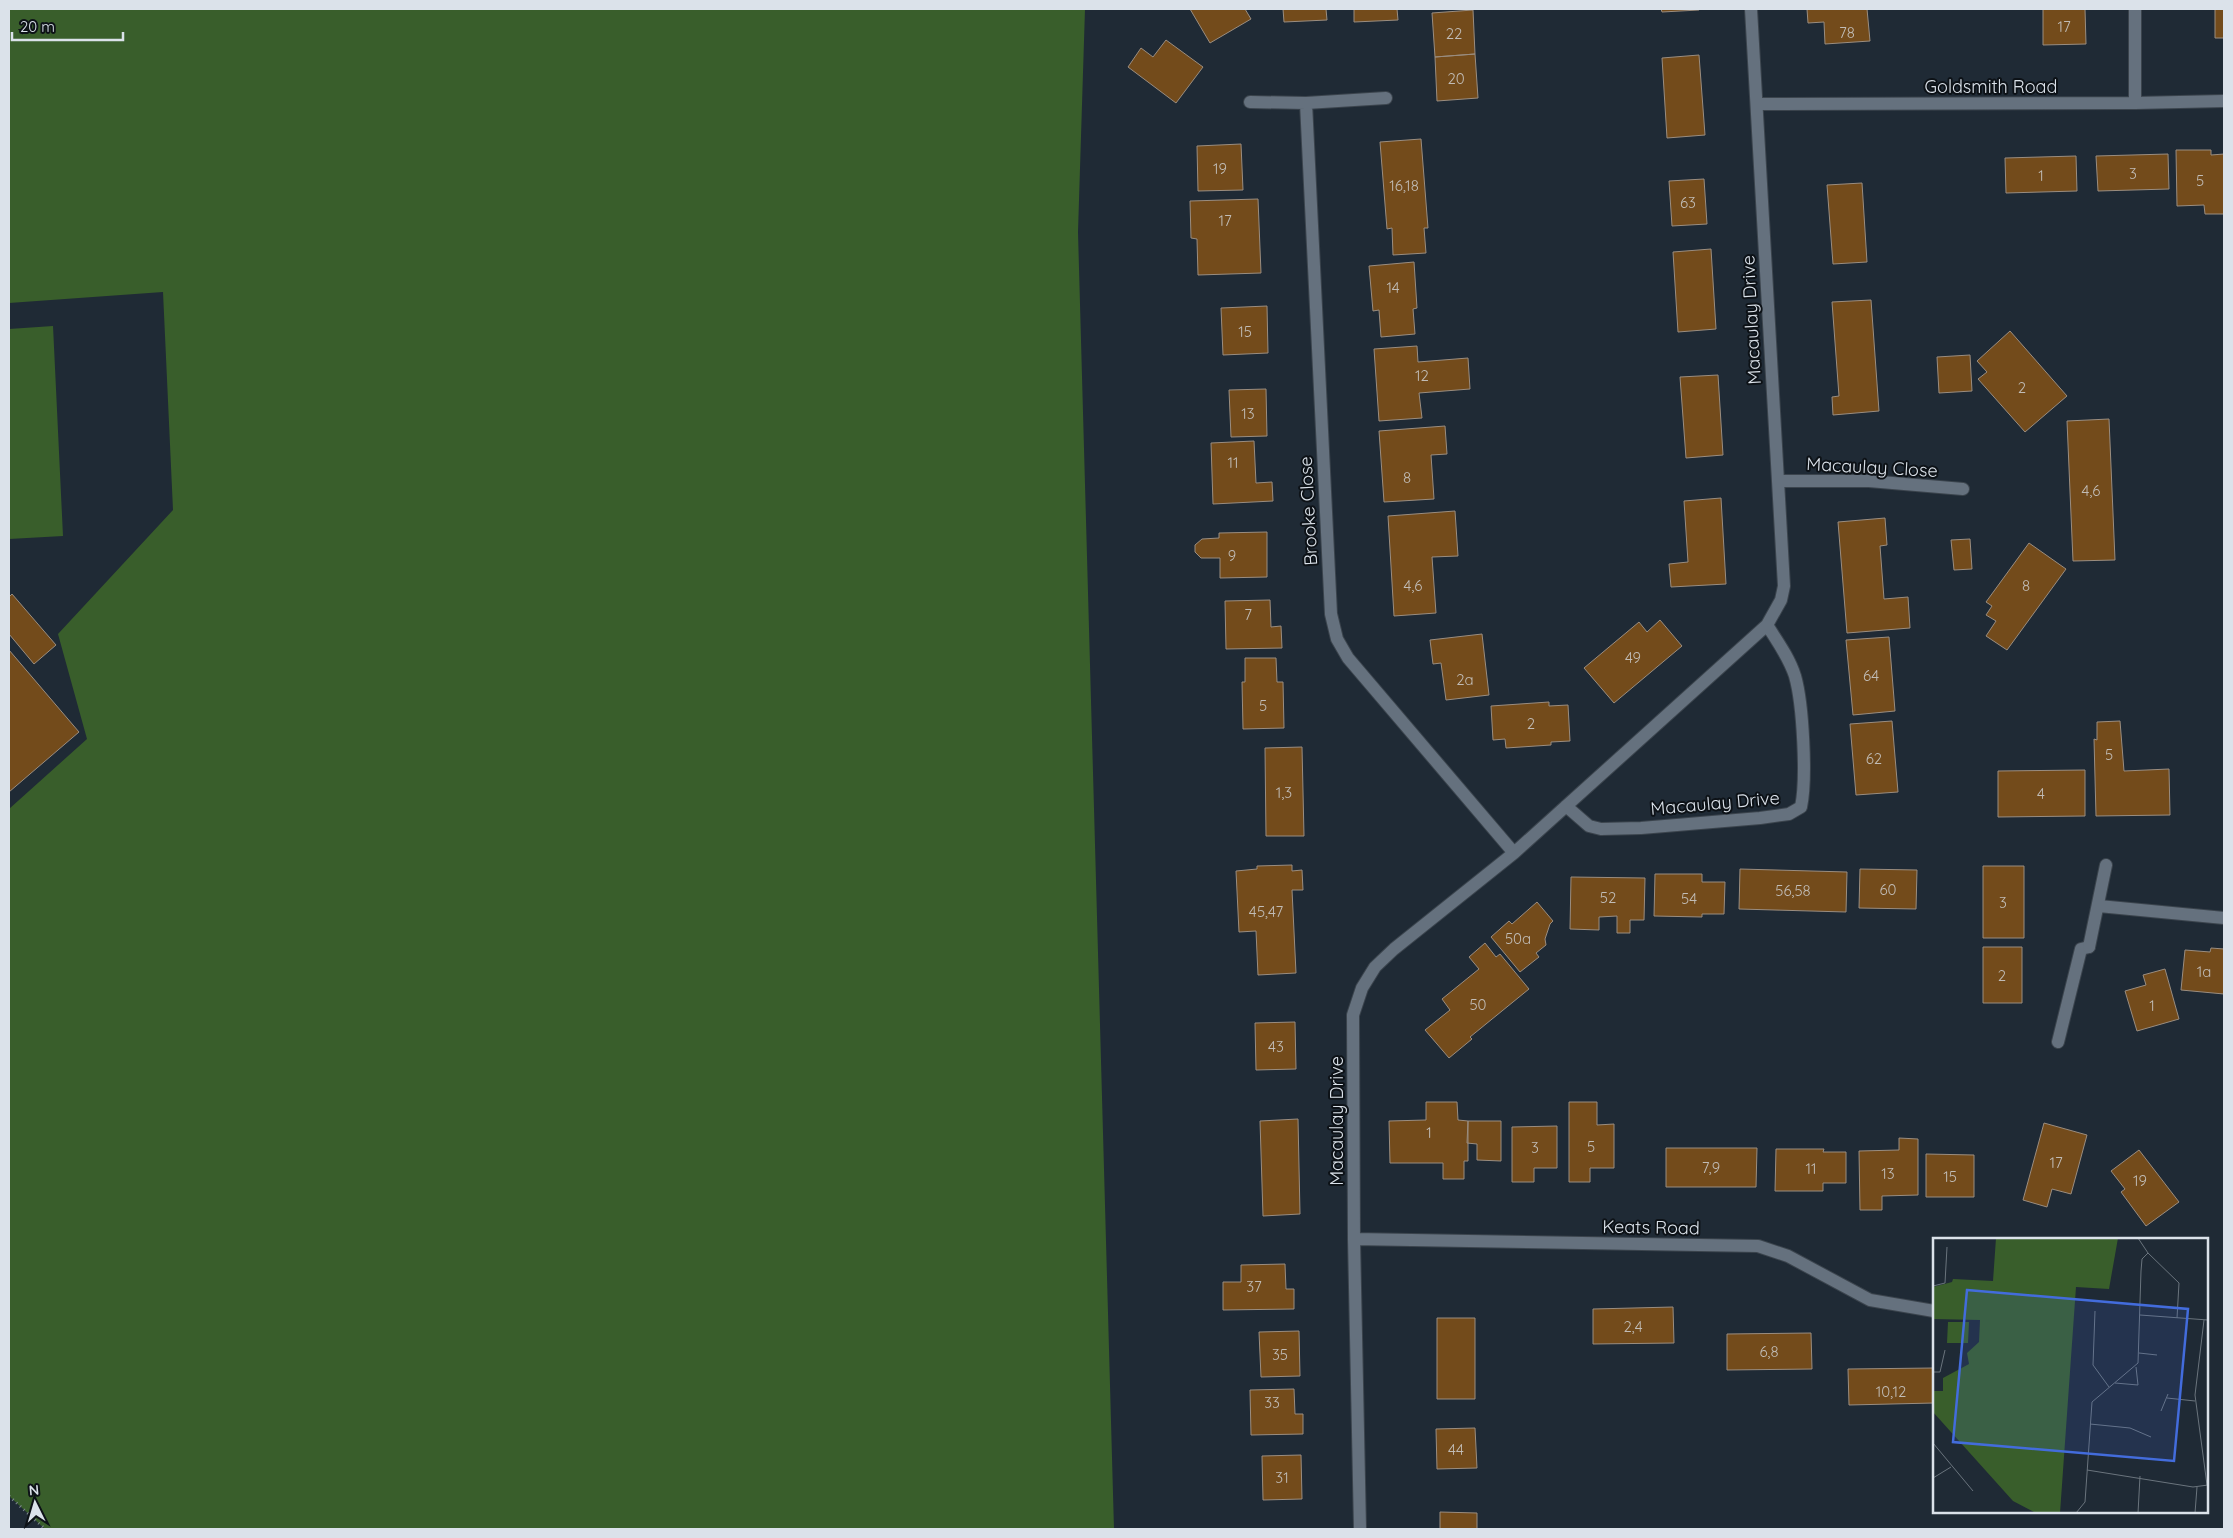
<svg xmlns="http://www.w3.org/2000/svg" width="2233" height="1538" font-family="Quicksand,sans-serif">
	<rect width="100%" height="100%" fill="#1f2a35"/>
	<path fill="#395e2b" d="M9,9H1085L1078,232L1114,1529H45L9,1496V809L87,739L58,634L173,510L163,292L9,303Z
		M53,326L63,536L9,539V329Z"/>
	<path fill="#734b1b" stroke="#9a8d80" d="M1190,9H1245L1251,19L1210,43Z
		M1283,9H1326L1327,20L1284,22Z
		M1354,9H1397L1398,20L1354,22Z
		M1661,9H1699V10L1662,12Z
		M1807,9H1867L1870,41L1825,44L1824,22L1808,23Z
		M2043,9H2085L2086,44L2043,45Z
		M2215,9H2224V38H2215Z
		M1473,10L1475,54L1435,57L1432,13Z
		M1166,40L1203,67L1176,103L1128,67L1141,48L1153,57Z
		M1475,54L1478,98L1437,101L1435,57Z
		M1699,55L1705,135L1667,138L1662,58Z
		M1421,139L1428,228H1424L1426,253L1393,255L1392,228L1387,229L1380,142Z
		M1241,144L1243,190L1198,191L1197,146Z
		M2176,150H2211V155L2224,154V214H2205L2204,205L2177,206Z
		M2168,154L2169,189L2098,191L2096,156Z
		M2076,156L2077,191L2006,193L2005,158Z
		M1704,179L1707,224L1672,226L1669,181Z
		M1862,183L1867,262L1833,264L1827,185Z
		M1258,199L1261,273L1198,275L1197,239L1191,238L1190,201Z
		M1711,249L1716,329L1678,332L1673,252Z
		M1414,262L1417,308L1413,309L1415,334L1381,337L1379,310L1373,311L1369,266Z
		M1871,300L1879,411L1833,415L1832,397L1839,396L1832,302Z
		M1267,306L1268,353L1223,355L1221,308Z
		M2010,331L2067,396L2025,432L1978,379L1987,372L1977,361Z
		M1417,346L1418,362L1468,358L1470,389L1419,393L1422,418L1379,421L1374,349Z
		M1970,355L1972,391L1939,393L1937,357Z
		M1718,375L1723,455L1686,458L1680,377Z
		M1266,389L1267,436L1231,437L1229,390Z
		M2109,419L2115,560L2073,561L2067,421Z
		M1445,426L1447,454L1431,455L1434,499L1384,502L1379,431Z
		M1254,441L1256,483L1272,482L1273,501L1213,504L1211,443Z
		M1721,498L1726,584L1671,587L1669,564L1688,562L1684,501Z
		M1455,511L1458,556L1432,557L1436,613L1394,616L1388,516Z
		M1885,518L1887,545L1880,546L1884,599L1908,597L1910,628L1847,633L1838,522Z
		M1267,532V577L1220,578V558H1201L1195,552V545L1202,539L1219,538V533Z
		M1970,539L1972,569L1954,570L1951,540Z
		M2029,543L2066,569L2007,650L1986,636L1996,621L1986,615L1992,606L1986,602Z
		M12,594L56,645L34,664L9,634V597Z
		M1270,600L1271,627L1281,626L1282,648L1226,649L1225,601Z
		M1660,620L1682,646L1614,703L1584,668L1639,622L1647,632Z
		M1482,634L1489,695L1446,700L1441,663L1433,664L1430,640Z
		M1889,637L1895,711L1853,715L1846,640Z
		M9,650L79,732L9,792Z
		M1245,658H1276L1277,682H1283L1284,728L1243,729L1242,682H1245Z
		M1549,702V706L1568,705L1570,741L1551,742V745L1506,748L1505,739L1493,740L1491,706Z
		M1892,721L1898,792L1856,795L1850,724Z
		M2120,721L2124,771L2169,769L2170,815L2096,816L2094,739L2097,740V722Z
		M1302,747L1304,836H1266L1265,748Z
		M2085,770V816L1998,817V771Z
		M1292,865V871L1302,870L1303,890H1292L1296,973L1258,975L1256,931L1239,932L1236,871L1257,869V866Z
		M1983,866H2024V938H1983Z
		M1740,869L1847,872L1846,912L1739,909Z
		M1860,869L1917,870L1916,909L1859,908Z
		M1655,874H1702V882H1725L1724,914H1702V917L1654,916Z
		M1571,877L1645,878L1644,920H1630V933H1617V916L1599,917V930L1570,929Z
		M1537,902L1553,921L1550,924L1545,939L1546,945L1536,953L1539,957L1520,972L1491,937L1509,921L1512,924Z
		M1485,943L1496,957L1500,954L1529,989L1470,1037L1472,1039L1449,1058L1425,1030L1450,1010L1442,999L1479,969L1469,957Z
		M1983,947H2022V1003H1983Z
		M2211,948L2224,949V994L2181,990L2185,950L2210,952Z
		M2165,969L2179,1019L2137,1031L2125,991L2146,985L2143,975Z
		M1295,1022L1296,1069L1256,1070L1255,1023Z
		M1426,1102H1457L1458,1120L1468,1121V1161H1464V1179H1443V1163H1390L1389,1121L1426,1120Z
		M1569,1102H1597V1125L1614,1124V1168H1590V1182H1569Z
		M1298,1119L1300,1214L1263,1216L1260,1121Z
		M1468,1121H1501V1161L1477,1160V1144L1467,1143Z
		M2044,1123L2087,1135L2071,1194L2052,1189L2047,1207L2023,1200Z
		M1557,1126V1168H1534V1182H1512V1127Z
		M1899,1138L1918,1139V1195L1882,1196V1210H1860L1859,1151L1899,1150Z
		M1666,1148H1757L1756,1187H1666Z
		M1776,1149H1824L1823,1152H1846V1183H1823V1191H1775Z
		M2139,1150L2179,1202L2146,1226L2121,1192L2125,1189L2111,1171Z
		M1926,1154L1974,1155V1197H1926Z
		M1285,1264L1286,1289H1294V1309L1223,1310V1282H1241V1265Z
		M1673,1307L1674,1343L1593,1344V1309Z
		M1437,1318H1475V1399H1437Z
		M1299,1331L1300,1376L1261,1377L1259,1332Z
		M1811,1333L1812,1369L1727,1370V1334Z
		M1933,1368L1934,1403L1849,1405L1848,1369Z
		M1294,1389L1295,1414H1303V1434L1251,1435L1250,1390Z
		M1475,1428L1477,1468L1437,1469L1436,1429Z
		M1301,1455L1302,1499L1263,1500L1262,1456Z
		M1440,1512L1477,1513V1529H1440Z"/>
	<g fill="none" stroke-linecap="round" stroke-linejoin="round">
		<g stroke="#3b444d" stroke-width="14">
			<path id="service" d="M2058,1042L2081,949L2089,947"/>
		</g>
		<g stroke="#3b444d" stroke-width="14">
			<path id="minor" d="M1250,102L1306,103L1386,98
				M1306,103L1331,614L1337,639L1348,658L1514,853
				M2135,103V9
				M1757,104L2135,103L2224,101
				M1778,481H1869L1963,489
				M1566,806L1589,826L1601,829L1641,828L1760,818L1789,814L1801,807C1807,779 1803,704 1795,676C1789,657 1777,641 1767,625
				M2099,906L2224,918
				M2089,947L2106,865
				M1354,1239L1758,1246L1788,1256L1870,1300L1934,1311
				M1360,1529L1354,1239L1353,1015L1362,988L1375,967L1394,949L1514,853L1767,625L1781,600L1784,586L1751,9"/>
		</g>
		<path stroke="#7e8790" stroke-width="3" stroke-dasharray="1 4" stroke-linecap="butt" d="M9,1496L45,1529"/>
		<use href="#service" stroke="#65717e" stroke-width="12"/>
		<use href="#minor" stroke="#65717e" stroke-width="12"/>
	</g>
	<g text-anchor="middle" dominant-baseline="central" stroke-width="4" stroke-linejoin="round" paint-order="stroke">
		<g font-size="15" fill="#c1bcb6">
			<text x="2064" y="26">17</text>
			<text x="1847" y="32">78</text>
			<text x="1454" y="33">22</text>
			<text x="1456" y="78">20</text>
			<text x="1220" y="168">19</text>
			<text x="2133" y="173">3</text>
			<text x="2041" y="175">1</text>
			<text x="2200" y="180">5</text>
			<text x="1404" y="185">16,18</text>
			<text x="1688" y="202">63</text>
			<text x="1225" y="220">17</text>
			<text x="1393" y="287">14</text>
			<text x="1245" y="331">15</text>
			<text x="1422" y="375">12</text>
			<text x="2022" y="387">2</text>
			<text x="1248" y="413">13</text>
			<text x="1233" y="462">11</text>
			<text x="1407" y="477">8</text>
			<text x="2091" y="490">4,6</text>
			<text x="1232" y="555">9</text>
			<text x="1413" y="585">4,6</text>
			<text x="2026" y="585">8</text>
			<text x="1248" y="614">7</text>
			<text x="1633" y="657">49</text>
			<text x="1871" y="675">64</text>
			<text x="1465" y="679">2a</text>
			<text x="1263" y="705">5</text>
			<text x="1531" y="723">2</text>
			<text x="2109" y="754">5</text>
			<text x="1874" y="758">62</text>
			<text x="1284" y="792">1,3</text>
			<text x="2041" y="793">4</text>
			<text x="1888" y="889">60</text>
			<text x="1793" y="890">56,58</text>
			<text x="1608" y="897">52</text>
			<text x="1689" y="898">54</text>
			<text x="2003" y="902">3</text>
			<text x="1266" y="911">45,47</text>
			<text x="1518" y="938">50a</text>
			<text x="2204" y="971">1a</text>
			<text x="2002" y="975">2</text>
			<text x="1478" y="1004">50</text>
			<text x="2152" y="1005">1</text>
			<text x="1276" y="1046">43</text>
			<text x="1429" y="1132">1</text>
			<text x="1591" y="1146">5</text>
			<text x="1535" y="1147">3</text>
			<text x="2056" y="1162">17</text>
			<text x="1711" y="1167">7,9</text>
			<text x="1811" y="1168">11</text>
			<text x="1888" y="1173">13</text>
			<text x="1950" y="1176">15</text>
			<text x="2140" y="1180">19</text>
			<text x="1254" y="1286">37</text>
			<text x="1633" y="1326">2,4</text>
			<text x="1769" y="1351">6,8</text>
			<text x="1280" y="1354">35</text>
			<text x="1891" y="1391">10,12</text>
			<text x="1272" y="1402">33</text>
			<text x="1456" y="1449">44</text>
			<text x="1282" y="1477">31</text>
		</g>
		<g font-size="18" fill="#dbe2ea" stroke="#0d1217">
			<text x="1991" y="86">Goldsmith Road</text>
			<text transform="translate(1751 320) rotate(-93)">Macaulay Drive</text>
			<text transform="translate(1872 467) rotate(3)">Macaulay Close</text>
			<text transform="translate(1308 511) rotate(-93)">Brooke Close</text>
			<text transform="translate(1715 803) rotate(-5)">Macaulay Drive</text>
			<text transform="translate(1336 1121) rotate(-90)">Macaulay Drive</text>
			<text transform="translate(1651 1227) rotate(1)">Keats Road</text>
		</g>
	</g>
	<g transform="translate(1933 1238)">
		<rect width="275" height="275" fill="#1f2a35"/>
		<path d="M63,0H185L176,51L143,49L127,275H103L80,263L0,174V153H10V140L36,126L34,115L46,104L47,82L0,81V49L19,44L20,41L60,43ZM15,84H36L35,105H14Z" fill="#395e2b"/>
		<path fill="none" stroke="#6a747d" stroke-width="1" d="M205,0L215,15L246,45L244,80M0,48L12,45L14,9M162,73L160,127L176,149M207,77L275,82M271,82L262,157L274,247M206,115L224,117M0,134H7L12,112M182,145L205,147L203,129M234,160L262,163M228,173L235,156M157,186L197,190L218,199M0,205L40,253M154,232L260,249L275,247M0,240L18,229M143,275L152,264L159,164L205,125L208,33L209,21L215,15M205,275L207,238M262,275L264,249"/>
		<path fill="#436cdc" fill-opacity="0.15" stroke="#436cdc" stroke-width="2.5" d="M34,52L255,71L241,223L20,204Z"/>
		<rect width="275" height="275" fill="none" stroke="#dbe2ea" stroke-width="2.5"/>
	</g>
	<rect width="2233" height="1538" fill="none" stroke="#dbe2ea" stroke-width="20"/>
	<g transform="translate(35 1503) rotate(355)" stroke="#0d1217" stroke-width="4" paint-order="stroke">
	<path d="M0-4L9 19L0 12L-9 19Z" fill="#dbe2ea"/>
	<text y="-8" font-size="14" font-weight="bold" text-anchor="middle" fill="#dbe2ea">N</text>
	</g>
	<path d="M12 32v8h111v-8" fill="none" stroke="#dbe2ea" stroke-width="2.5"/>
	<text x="20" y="32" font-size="15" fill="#dbe2ea" stroke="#0d1217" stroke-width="4" paint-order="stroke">20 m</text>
</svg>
